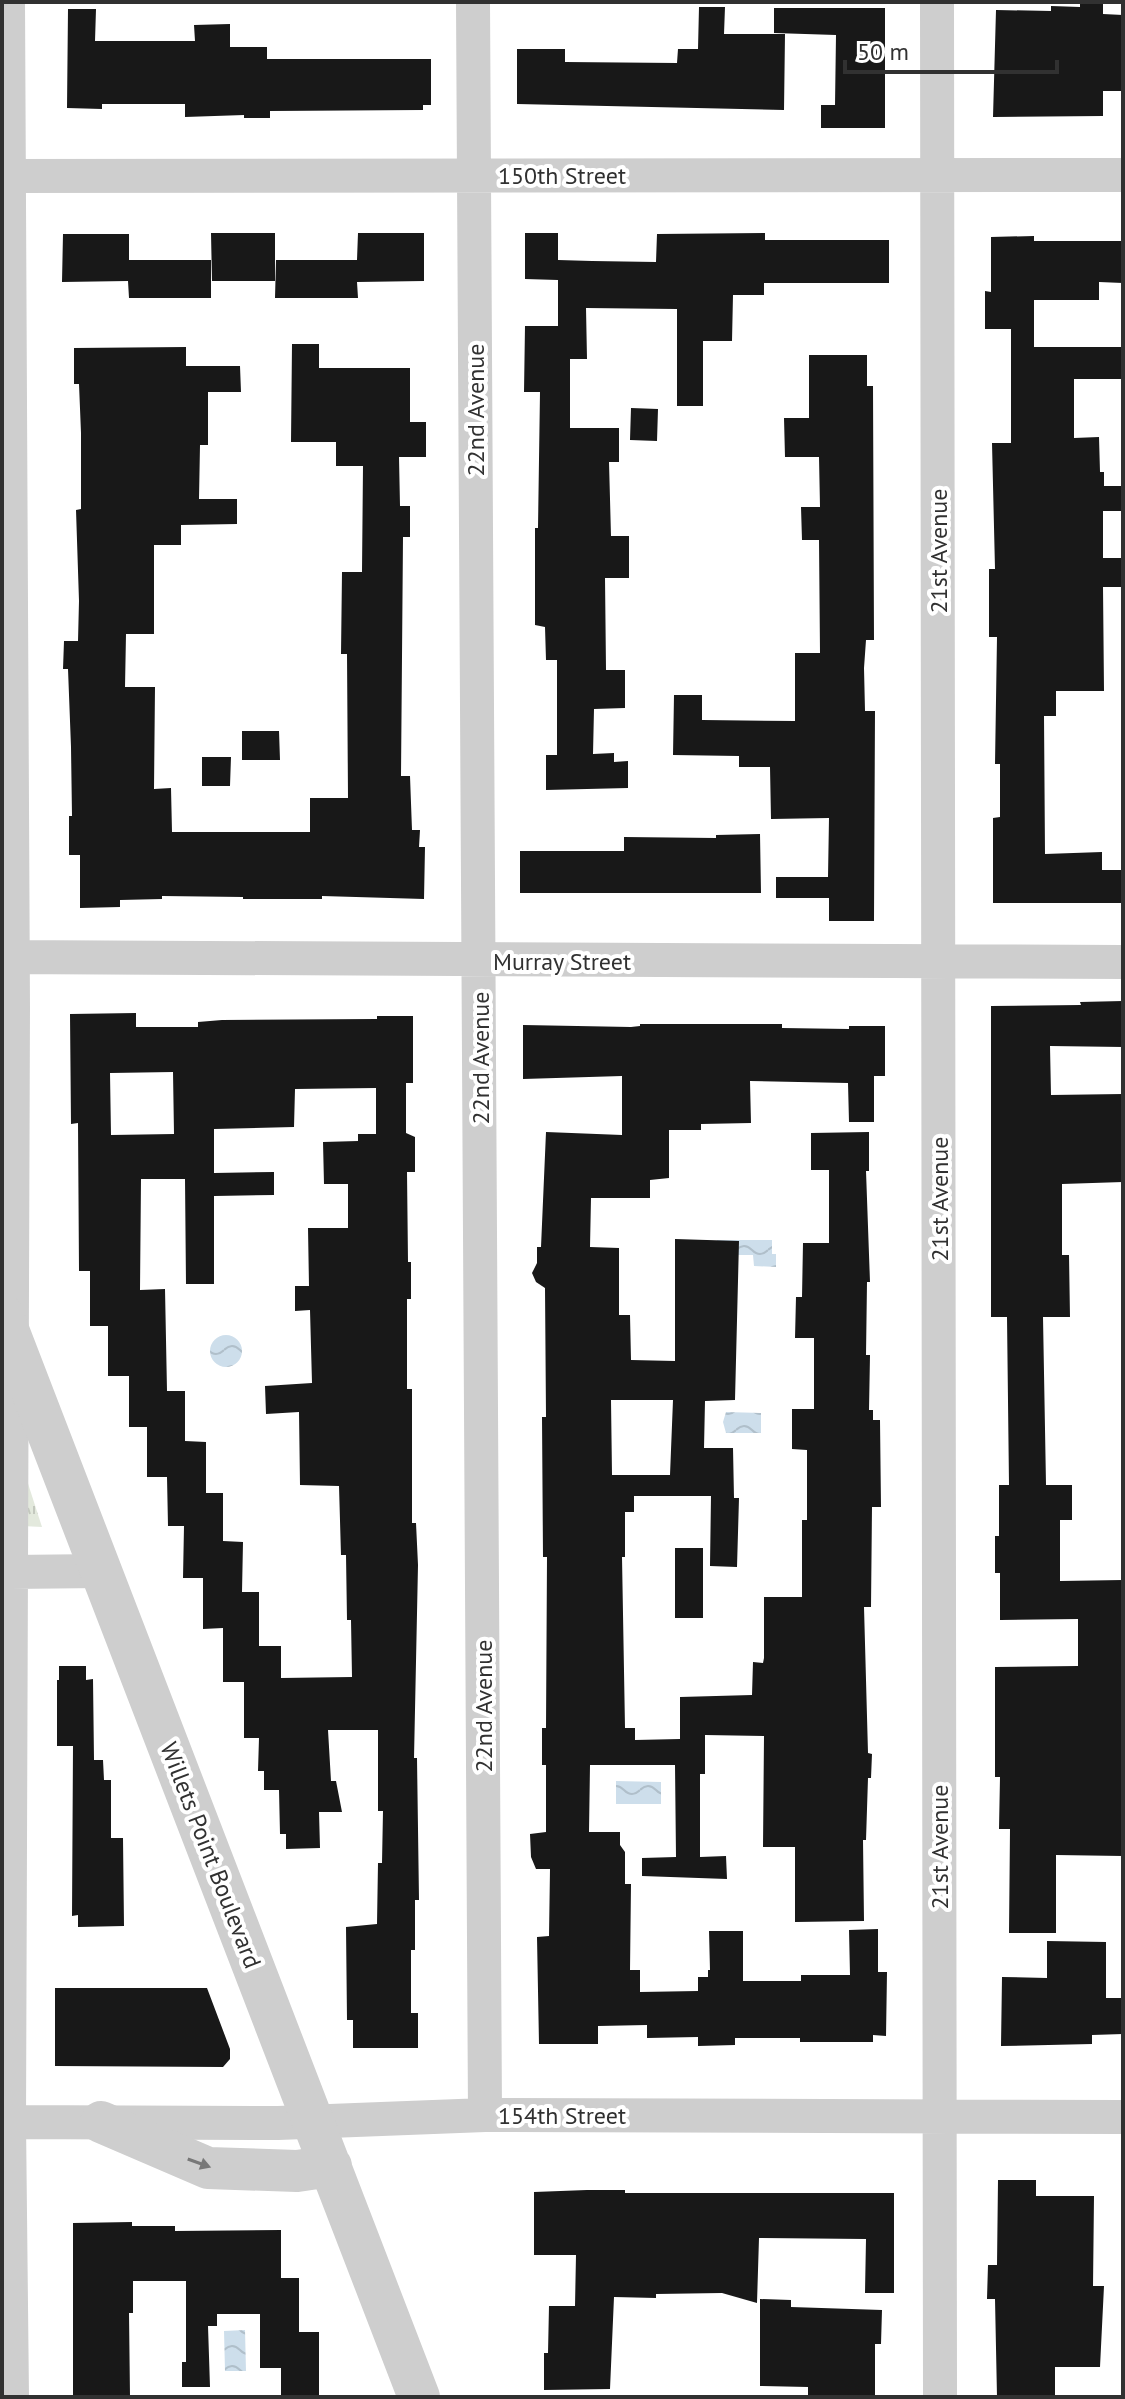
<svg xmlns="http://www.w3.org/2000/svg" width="1125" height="2399" font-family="'PT Sans',sans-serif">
	<defs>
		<pattern id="grass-tufts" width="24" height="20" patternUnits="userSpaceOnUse" patternTransform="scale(2)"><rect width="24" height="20" fill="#e3e9dd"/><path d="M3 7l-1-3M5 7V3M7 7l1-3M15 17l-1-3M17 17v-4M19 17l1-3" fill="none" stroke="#c3c8be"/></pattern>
		<pattern id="water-waves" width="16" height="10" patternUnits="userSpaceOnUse" patternTransform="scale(2)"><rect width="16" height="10" fill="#cddeeb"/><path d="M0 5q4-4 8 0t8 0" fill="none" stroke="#b0bfca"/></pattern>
	</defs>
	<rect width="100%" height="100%" fill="#fff"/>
	<path fill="url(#grass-tufts)" d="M23,1468L42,1527L22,1526Z"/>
	<path fill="url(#water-waves)" d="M717,1240H772V1254H776V1267L754,1266L753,1255H717Z
		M210 1351a16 16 0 1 1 32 0a16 16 0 1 1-32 0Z
		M726,1412L761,1413V1433H726L723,1422Z
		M616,1781L661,1782V1804H616Z
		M245,2330L246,2371H225L224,2331Z"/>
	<path fill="#181818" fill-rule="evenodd" d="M1080,2H1103V14L1123,15V91H1103V116L993,117L996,10L1051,11V6L1080,7Z
		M699,7H725L724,34H785L784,110L517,104V49H565V62L677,63L678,49H698Z
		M774,8H885V128H821V105H835L836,35L774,33Z
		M68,9H96L95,41H195L194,25L230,24V47H267V59H431V105H423V110L270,111V118H244V115L185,117V104H102V109L67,108Z
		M211,233H275V281H212Z
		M358,233H424V281L357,282L358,298H275L276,260H357Z
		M525,233H558V260L592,261L656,262L657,234L765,233V240H889V283H764V295H733L732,341H703V406H677V309L586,308L587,359H570V428H619V462H609L611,536H629V578H605L606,670H625V708L594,709L593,754L614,753V762L628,761V788L546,790V755H557V660H546L545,627L535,625V528H538L540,392H524L525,326H558V280L525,279Z
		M63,234H129V260H211V298H129L128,281L62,282Z
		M1034,236V241H1123V283L1099,282V300H1034V347H1123V379H1074V438L1099,437L1100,472H1104V486H1123V511H1103V558H1123V587H1103L1104,691H1056V716H1044L1045,854L1102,852V870H1123V903H993V818L1000,817V764H995L997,637H989V569H995L992,443H1011V329H985V291L991,292V237Z
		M292,344H319V368H410V422H426V457H399L400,506H410V537H403L401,776H410L412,830H420L419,847H425L424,899L322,896V899H243V897L162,896V899L120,900V907L80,908V855H69V816H72L71,747L68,669H63L64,641H78L79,601L76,510L81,509V433L79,384H74V348L186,347V366H240L241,392H208V445H200L199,499H237V524L181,525V545H154V634H126L125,687H155L154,789L171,788L172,832H310V798H348L347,654H341L342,572H362L363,466H336V442H291Z
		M809,355H867V386H873L874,640H866L864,668L865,711H875L874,921H829V898H776V877H828L829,818L771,819L770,767H739V756L673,755L674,695H702V720L795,721V653H820L819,540H802L801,507H820L819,457H785L784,418H809Z
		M631,408L658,409L657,441L630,440Z
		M242,731H279L280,760H242Z
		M202,757H231L230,786H202Z
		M760,834L761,893H520V851H624V837L716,838V835Z
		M1123,1001V1047L1050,1046L1051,1095L1123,1094V1182L1062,1184V1255H1069L1070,1317H1043L1046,1485H1072V1520H1060V1581L1123,1580V1856L1056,1855V1933H1009L1010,1829H999L1000,1777H995V1667L1078,1666V1619L1000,1620V1573H995V1536H999V1485H1009L1007,1317H991V1006L1081,1005L1080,1002Z
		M136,1013V1027H198V1022L222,1020L377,1019V1016H413V1083H406V1133L415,1137V1172H407L408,1262H411V1299H407V1389H412V1523H416L418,1565L414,1758H417L419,1900H415V1950H411V2013H418V2048H353V2020H347L346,1927L377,1924L378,1863H382L383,1811H378V1730H328L331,1781H336L342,1812H319L320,1848L286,1849V1834H280L279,1790H264V1771H258L259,1738H244V1682H223V1628L203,1629V1578H183L184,1526H168L167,1477H147V1427H129V1376H108V1326H90V1271H79L78,1123L71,1124L70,1014ZM173,1072L174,1134L111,1135L110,1073ZM376,1088V1134H358V1141L323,1142L324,1184H348V1228H308L309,1286H295V1311L310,1310L312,1383L265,1386L266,1414L299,1412L300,1485L339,1486L341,1555H346L347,1620H351L352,1677L281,1678V1646H259V1592H242L243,1542L223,1541V1493H206V1442L185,1441V1391H167L165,1289L140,1290L141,1179H185L186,1284H214V1196L274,1195V1172L214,1173V1129L294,1127L295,1089Z
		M640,1024H782V1028L849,1029V1026H885V1076H874V1122H849L848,1083L750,1081L751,1123L701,1124V1130H669V1178L650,1180V1198H591L590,1247L619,1248V1315H630L631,1360L675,1361V1239L739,1241L735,1400L705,1401L704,1448H733L734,1498H739L737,1567L710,1566L711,1496H634V1512H625V1557H622L625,1728H635V1740L680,1739V1697L752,1695L753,1662L763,1663L764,1658V1597H802V1520H807V1450L792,1449V1409H814V1338H795L796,1297H802L803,1243H829V1170H811V1133L869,1132V1171H866L870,1282H867L866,1355H870L869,1410H873V1420H880L881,1507H872L871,1607H864L868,1753L872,1754L871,1778H868L866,1840H863L864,1921L795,1922V1847H763L764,1736L705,1735V1774H700V1857L726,1856L727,1879L642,1876V1858L676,1857L675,1765H590L589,1832H620V1845L625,1852V1884H631L630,1970H640V1992L698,1991V1977H708V1970H710L709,1931H743V1981H801V1975H850L849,1930L878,1929V1972H887L886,2036L873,2035V2042H800V2038H735V2045L698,2046V2037L647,2038V2025L598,2026V2044H539L537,1937L549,1936L550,1869H536L531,1857L530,1834L546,1832V1765H542V1728H546L547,1557H543L542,1417H546L545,1288L536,1282L532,1273L537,1263V1247H541L546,1132L622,1135V1076L523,1079V1025L631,1027L640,1026ZM611,1400H673L670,1475H612Z
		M675,1548H703V1618H675Z
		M59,1666H86V1680L93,1679L94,1760H103L104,1780H111V1838H123L124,1926L78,1927V1915L72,1916L73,1746H57V1680H59Z
		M1047,1941L1106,1942V1998H1123V2034L1092,2035V2044L1001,2046L1002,1977L1047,1978Z
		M55,1988H207L230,2049V2059L223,2067L55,2066Z
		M998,2180H1036V2196H1094L1093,2286H1104L1100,2367H1055V2397H997L995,2299H987L988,2265H997Z
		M587,2190H625V2193H894V2293H865L866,2239L759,2238L757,2303L722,2293L656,2294V2298L614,2297L610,2389L544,2390V2353H548L549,2306H575L576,2255H534V2192Z
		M132,2222V2226H175V2231L281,2230V2278H299V2332H319V2397H281V2368H260V2314H217V2326H208L210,2387H182V2362H186V2281H133V2313H129L130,2397H73V2223Z
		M760,2299L791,2300V2307L882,2310L881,2344H875V2396L808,2397V2387L760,2386Z"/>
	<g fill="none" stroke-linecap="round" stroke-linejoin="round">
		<path stroke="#cecece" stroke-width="34" d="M8,2L13,1007L9,2122L12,2397
			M473,2L485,2115
			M937,2L940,2397
			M2,176L1123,175
			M2,957L1123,962
			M11,1572L101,1571
			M2,2122L278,2123L485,2115L1123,2117"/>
		<path stroke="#cecece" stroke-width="42" d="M2,1314L419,2397
			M101,2122L208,2168L297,2171L331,2166"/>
	</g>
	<defs><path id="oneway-solid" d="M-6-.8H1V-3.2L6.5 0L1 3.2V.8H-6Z" transform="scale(2)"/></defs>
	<use fill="#787878" href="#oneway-solid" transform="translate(199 2163) rotate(20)"/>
	<g text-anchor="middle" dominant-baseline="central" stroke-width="8" stroke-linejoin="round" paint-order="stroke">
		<g font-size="24" fill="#313131" stroke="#fff">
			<text x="562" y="175">150th Street</text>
			<text transform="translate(475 410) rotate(-90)">22nd Avenue</text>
			<text transform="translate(938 551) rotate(-90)">21st Avenue</text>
			<text x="562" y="961">Murray Street</text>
			<text transform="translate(480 1058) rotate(-90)">22nd Avenue</text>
			<text transform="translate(939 1199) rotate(-90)">21st Avenue</text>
			<text transform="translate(483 1706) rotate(-90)">22nd Avenue</text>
			<text transform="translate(939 1847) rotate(-90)">21st Avenue</text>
			<text transform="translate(211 1855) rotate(69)">Willets Point Boulevard</text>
			<text x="562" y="2115">154th Street</text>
		</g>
	</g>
	<rect width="1125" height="2399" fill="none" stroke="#313131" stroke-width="8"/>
	<path d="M845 60v12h212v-12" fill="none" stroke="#313131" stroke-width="4"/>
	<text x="857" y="60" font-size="24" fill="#313131" stroke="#ffffff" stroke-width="6" paint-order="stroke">50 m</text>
</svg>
